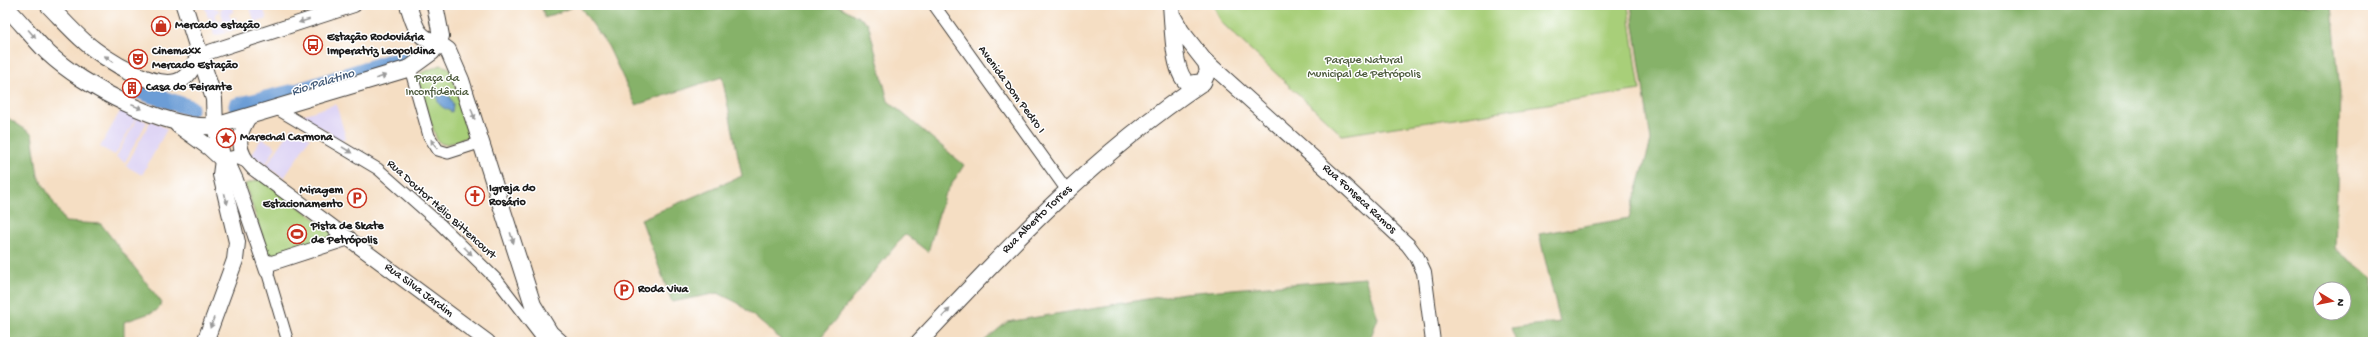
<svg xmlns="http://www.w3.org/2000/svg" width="2378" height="347" font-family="'Gochi Hand',sans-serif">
	<rect width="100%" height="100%" fill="#fff"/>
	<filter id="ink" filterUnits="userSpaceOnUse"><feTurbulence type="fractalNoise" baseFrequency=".025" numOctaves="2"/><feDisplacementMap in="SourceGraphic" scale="8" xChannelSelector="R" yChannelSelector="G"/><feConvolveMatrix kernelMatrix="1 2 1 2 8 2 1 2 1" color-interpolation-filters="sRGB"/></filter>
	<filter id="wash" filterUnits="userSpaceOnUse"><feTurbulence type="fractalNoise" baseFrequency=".012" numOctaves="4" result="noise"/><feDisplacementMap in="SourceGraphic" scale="16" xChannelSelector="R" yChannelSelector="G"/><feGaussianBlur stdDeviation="0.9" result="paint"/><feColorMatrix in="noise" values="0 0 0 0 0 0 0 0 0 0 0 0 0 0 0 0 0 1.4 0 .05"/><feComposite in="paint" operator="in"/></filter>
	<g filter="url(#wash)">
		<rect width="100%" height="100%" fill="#f5dec3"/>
		<path fill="#dfd5f5" d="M204,5H214L215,9L218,8L219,12L215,14L218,22L222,21L226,33L214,36L211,17L208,18Z
			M231,5L234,12L229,14L231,19L236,17L239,28L227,32L220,9Z
			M249,5H262L267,19L255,23Z
			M336,104L346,138L338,141L331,136L329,132L299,116Z
			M122,108L137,116L115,155L100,147Z
			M138,117L147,122L125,162L116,157Z
			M151,120L167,129L142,175L126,166Z
			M293,127L310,138L284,178L266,166Z
			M262,138L276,147L266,164L251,155Z"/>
		<path fill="#a8cf79" stroke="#62764a" d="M1213,5H1628L1640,90L1342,135L1222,23Z
			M441,65L449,68L470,128L469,135C461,141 451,144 442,144L437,140L416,79L421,73Z
			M261,179L341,238L270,259L245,184Z"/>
		<path fill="#86b269" stroke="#516742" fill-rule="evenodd" d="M541,5H577L545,18Z
			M579,5H838L868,23L888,101L964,165L944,196L928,252L905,234L817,342H784L738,303L718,293L672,302L641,219L742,176L722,77L636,105L608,46Z
			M1631,5H2332L2340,93L2335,249L2373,278V342H1516L1511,328L1560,322L1539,234L1629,218L1651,141ZM2320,289H2344V313H2320Z
			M5,116L32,134L38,176L65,222L101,224L162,303L156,311L124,322V341L5,342Z
			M1365,278L1378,318L1369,342H983L1007,322L1184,293Z"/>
		<path fill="#6c9dd6" stroke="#445c79" d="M444,94H448L453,104L452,112C444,108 437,106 437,96Z"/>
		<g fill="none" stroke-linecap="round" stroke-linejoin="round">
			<path stroke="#6c9dd6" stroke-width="17" d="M137,90L190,108
				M237,106L299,91L408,56"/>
		</g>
	</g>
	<g filter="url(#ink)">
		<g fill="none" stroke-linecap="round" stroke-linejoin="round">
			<g stroke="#3d3935" stroke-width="13">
				<path id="minor" d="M934,5L1066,189
					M410,68L429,136L438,150L448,153L482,142
					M277,109L378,169L440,224L498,281L545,342
					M267,271L288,342"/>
			</g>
			<g stroke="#3d3935" stroke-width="16">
				<g id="tertiary">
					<path d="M200,55L354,5"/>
					<path id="s1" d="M1204,59L1345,186L1408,245L1417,257L1424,272L1433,342"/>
					<path id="s2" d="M250,116C237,135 236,151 253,168L488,342"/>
					<path d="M245,160L238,157L223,160L231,169L236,180L267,271"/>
					<path d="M264,261L272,263L349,238"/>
				</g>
			</g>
			<g stroke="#3d3935" stroke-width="18">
				<g id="secondary">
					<path d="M48,5C60,17 72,31 85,42C103,58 161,96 184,78C191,73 195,61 200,55"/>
					<path d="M184,5L214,99L215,126L223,160L221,175L237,242L235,260L205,342"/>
					<path d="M408,5C415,24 415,38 438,43L441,36L435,5"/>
					<path d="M1171,5C1173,23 1172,75 1189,84L1203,82L1208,71L1206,63L1181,31L1172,15"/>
					<path d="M5,6C20,21 33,38 48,53C83,86 166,130 215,126L410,68L432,52L438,43L448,50L461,80L533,305L550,333L560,342"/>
					<path d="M178,125L210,148L223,160"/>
					<path id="s3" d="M919,342C1007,248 1095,154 1203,82"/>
				</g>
			</g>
			<use href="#minor" stroke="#fff" stroke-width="11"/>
			<use href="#tertiary" stroke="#fff" stroke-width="14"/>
			<use href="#secondary" stroke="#fff" stroke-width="16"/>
		</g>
		<defs><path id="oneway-solid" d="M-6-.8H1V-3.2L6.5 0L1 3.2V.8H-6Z"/></defs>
		<g fill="#999">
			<use href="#oneway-solid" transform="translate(304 21) rotate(162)"/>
			<use href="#oneway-solid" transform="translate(32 34) rotate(49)"/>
			<use href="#oneway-solid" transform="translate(109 59) rotate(-146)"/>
			<use href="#oneway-solid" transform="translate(381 77) rotate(-17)"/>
			<use href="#oneway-solid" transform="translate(137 107) rotate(21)"/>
			<use href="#oneway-solid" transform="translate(473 114) rotate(71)"/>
			<use href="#oneway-solid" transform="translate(434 144) rotate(-123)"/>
			<use href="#oneway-solid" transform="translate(347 150) rotate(32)"/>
			<use href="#oneway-solid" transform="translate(226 199) rotate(75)"/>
			<use href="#oneway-solid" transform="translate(512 238) rotate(73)"/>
			<use href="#oneway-solid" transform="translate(468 251) rotate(45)"/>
			<use href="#oneway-solid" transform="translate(946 313) rotate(-47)"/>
			<use href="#oneway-solid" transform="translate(212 323) rotate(110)"/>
		</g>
	</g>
	<defs>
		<g id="shop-ring" transform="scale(1)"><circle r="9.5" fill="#fff" stroke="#c8321e" stroke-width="1.5"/><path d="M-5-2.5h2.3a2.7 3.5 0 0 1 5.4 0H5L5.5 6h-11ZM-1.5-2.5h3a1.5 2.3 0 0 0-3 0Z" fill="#c8321e"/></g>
		<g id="bus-ring" transform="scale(1)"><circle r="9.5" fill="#fff" stroke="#c8321e" stroke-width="1.5"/><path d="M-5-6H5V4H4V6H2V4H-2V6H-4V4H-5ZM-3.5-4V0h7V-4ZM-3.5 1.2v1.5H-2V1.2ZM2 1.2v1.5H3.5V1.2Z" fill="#c8321e"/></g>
		<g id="theatre-ring" transform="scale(1)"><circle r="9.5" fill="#fff" stroke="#c8321e" stroke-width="1.5"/><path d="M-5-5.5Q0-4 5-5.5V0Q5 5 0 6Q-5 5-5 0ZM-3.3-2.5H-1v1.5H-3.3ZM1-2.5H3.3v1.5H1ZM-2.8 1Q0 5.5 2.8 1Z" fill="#c8321e"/></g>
		<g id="building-ring" transform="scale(1)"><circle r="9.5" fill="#fff" stroke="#c8321e" stroke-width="1.5"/><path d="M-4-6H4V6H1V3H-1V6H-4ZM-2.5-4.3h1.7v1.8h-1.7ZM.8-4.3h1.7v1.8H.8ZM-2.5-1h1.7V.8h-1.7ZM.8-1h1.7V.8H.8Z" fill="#c8321e"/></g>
		<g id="sight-ring" transform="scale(1)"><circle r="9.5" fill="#fff" stroke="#c8321e" stroke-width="1.5"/><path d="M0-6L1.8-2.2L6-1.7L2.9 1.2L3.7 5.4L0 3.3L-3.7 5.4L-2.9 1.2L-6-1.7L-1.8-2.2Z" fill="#c8321e"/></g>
		<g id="church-ring" transform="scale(1)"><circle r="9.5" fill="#fff" stroke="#c8321e" stroke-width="1.5"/><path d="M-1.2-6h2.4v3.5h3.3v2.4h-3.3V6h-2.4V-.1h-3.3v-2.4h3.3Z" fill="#c8321e"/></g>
		<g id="parking-ring" transform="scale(1)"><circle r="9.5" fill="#fff" stroke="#c8321e" stroke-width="1.5"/><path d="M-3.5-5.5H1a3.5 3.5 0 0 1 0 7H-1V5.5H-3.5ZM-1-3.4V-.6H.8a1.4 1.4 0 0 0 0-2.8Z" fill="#c8321e"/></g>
		<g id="stadium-ring" transform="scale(1)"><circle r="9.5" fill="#fff" stroke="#c8321e" stroke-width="1.5"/><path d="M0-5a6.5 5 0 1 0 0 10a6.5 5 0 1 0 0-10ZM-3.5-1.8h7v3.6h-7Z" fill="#c8321e"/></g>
	</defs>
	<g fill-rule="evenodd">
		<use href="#shop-ring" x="161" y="26"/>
		<use href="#bus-ring" x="313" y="45"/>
		<use href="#theatre-ring" x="138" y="59"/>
		<use href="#building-ring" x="132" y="88"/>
		<use href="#sight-ring" x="226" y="138"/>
		<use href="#church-ring" x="475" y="196"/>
		<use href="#parking-ring" x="357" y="198"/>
		<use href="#stadium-ring" x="297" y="234"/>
		<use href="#parking-ring" x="624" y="290"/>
	</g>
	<g text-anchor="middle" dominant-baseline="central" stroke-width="3" stroke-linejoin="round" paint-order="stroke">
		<g font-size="12" font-weight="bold" fill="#1c1c1c" stroke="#fff" text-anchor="start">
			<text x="175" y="26">Mercado estação</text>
			<text x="327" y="38">Estação Rodoviária<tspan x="327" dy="14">Imperatriz Leopoldina</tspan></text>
			<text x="152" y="52">Cinemaxx<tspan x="152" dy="14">Mercado Estação</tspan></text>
			<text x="146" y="88">Casa do Feirante</text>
			<text x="240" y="138">Marechal Carmona</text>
			<text x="489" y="189">Igreja do<tspan x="489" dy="14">Rosário</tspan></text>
			<text x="343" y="191" text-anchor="end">Miragem<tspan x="343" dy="14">Estacionamento</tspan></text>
			<text x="311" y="227">Pista de Skate<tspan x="311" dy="14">de Petrópolis</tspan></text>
			<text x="638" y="290">Roda Viva</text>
		</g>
		<g font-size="12" fill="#4d5b3d" stroke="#fff">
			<text x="1364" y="61">Parque Natural<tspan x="1364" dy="14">Municipal de Petrópolis</tspan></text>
			<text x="437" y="79">Praça da<tspan x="437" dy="14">Inconfidência</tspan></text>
		</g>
		<g font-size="12" fill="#1c1c1c" stroke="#fff">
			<text transform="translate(1011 90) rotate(54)">Avenida Dom Pedro I</text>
			<text stroke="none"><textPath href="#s1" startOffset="209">Rua Fonseca Ramos</textPath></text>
			<text transform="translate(441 210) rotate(42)">Rua Doutor Hélio Bittencourt</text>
			<text stroke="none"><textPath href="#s3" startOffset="170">Rua Alberto Torres</textPath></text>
			<text stroke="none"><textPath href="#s2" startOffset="264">Rua Silva Jardim</textPath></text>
		</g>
		<g font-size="13" font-style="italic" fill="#445c79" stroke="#fff">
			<text transform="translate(323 83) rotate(-17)">Rio Palatino</text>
		</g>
	</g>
	<rect width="2378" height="347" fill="none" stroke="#fff" stroke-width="20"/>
	<g transform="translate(2332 301) rotate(100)"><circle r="19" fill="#ffffff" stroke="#a4a4a4"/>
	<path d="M0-3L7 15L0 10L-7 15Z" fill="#c8321e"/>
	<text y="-6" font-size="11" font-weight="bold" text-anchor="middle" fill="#1c1c1c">N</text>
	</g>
</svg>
